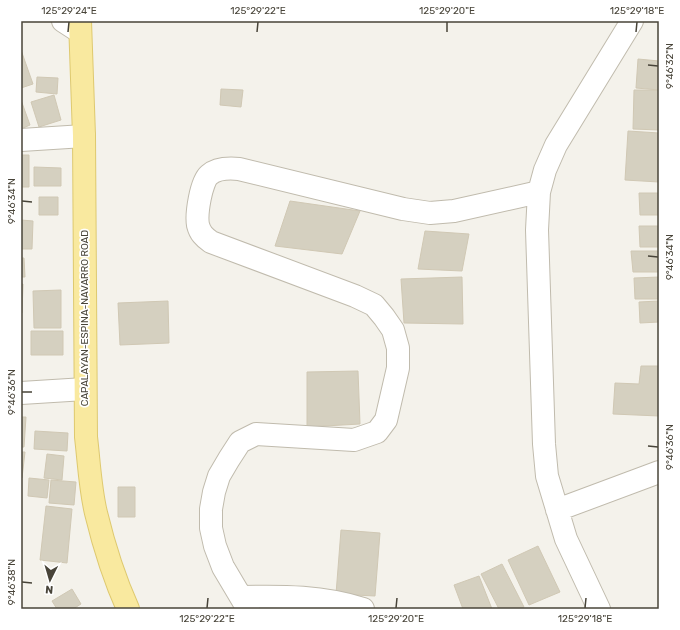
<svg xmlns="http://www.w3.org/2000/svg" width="680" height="630" font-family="Rubik,sans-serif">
	<rect width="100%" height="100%" fill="#f4f2eb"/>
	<path fill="#d5d0c0" stroke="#d0c8b4" d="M21,50L33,84L21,88Z
		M638,59L659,61V90L636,88Z
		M37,77L58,78L57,94L36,92Z
		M221,89L243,90L241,107L220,105Z
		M634,90H659V130L633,129Z
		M54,95L61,120L39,127L31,102Z
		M21,100L30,125L21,129Z
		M628,131L659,133V182L625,180Z
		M21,155H29V187H21Z
		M34,167L61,168V186H34Z
		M639,193H659V215H640Z
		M39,197H58V215H39Z
		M290,201L360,211L342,254L275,246Z
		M21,220L33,221L32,249H21Z
		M639,226H659V247H640Z
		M425,231L469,234L462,271L418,269Z
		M631,251H659V272H633Z
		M21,258H24L25,277H21Z
		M462,277L463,324L404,323L401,279Z
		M659,277V299H635L634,278Z
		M21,284H23L22,313H21Z
		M61,290V328H34L33,291Z
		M168,301L169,343L120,345L118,303Z
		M659,301V322L640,323L639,302Z
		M31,331H63V355H31Z
		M641,366H659V416L613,414L615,383L639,384Z
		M358,371L360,424L307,427V372Z
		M21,417H26L24,447H21Z
		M35,431L68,433L67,451L34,449Z
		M21,452H25L22,478L21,477Z
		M47,454L64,456L62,480L44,478Z
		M29,478L49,480L47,498L28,496Z
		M51,480L76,482L74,505L49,503Z
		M118,487H135V517H118Z
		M46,506L72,509L67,563L40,560Z
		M341,530L380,533L375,596L336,594Z
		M538,546L560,592L529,605L508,560Z
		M502,564L524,607L519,609H499L481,574Z
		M479,576L492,609H463L454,585Z
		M72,589L81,604L73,609H57L52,601Z"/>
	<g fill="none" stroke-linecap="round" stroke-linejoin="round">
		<g stroke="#c0bbad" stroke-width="24">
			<path id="minor" d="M63,21L80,32
				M21,140L84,136
				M21,393L85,389
				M557,510L659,472
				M241,597C283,596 323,596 363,609
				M248,609L223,567L215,546L211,528V509L214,492L219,476L229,459L240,442L256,434L354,440L377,432L386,420L398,368V348L393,330L384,317L374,305L355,296L211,242C204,237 200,233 198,225C196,214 201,182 209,175C217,168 229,168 239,169L403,209L430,213L454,211L539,192
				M599,609L566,539L547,476L544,444L537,230L539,192L545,170L556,145L632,21"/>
		</g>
		<g stroke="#dec96f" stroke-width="24">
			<path id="major" d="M80,21L84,136L86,437C89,462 90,488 96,513C104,546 114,578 128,609"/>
		</g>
		<use href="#minor" stroke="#fff" stroke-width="22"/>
		<use href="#major" stroke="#f9e99f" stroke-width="22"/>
	</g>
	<path fill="none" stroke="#484439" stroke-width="1.5" d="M68,32L69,22M257,32L258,22M447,32V22M636,32L637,22M648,65L658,66M22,201L32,202M648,256L658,257M22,392H32M648,446L658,447M22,582L32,583M207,608L208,598M396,608L397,598M585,608L586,598"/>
	<g text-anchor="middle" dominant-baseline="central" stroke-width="3.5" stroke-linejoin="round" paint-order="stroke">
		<g font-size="10" fill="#484439" stroke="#fff">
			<text transform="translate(85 318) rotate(-90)">CAPALAYAN-ESPINA-NAVARRO ROAD</text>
		</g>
	</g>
	<rect width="680" height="630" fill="none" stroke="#ffffff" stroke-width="44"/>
	<g transform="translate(50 580) rotate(185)" stroke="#ffffff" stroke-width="3" paint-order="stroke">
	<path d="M0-3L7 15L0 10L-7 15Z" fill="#484439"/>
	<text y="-6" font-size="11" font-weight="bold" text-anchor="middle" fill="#484439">N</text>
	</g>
	<rect x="22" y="22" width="636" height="586" fill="none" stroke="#484439" stroke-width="1.5"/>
	<g font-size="10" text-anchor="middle" fill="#484439">
		<text x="69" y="14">125°29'24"E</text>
		<text x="258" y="14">125°29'22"E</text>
		<text x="447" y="14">125°29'20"E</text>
		<text x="637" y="14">125°29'18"E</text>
		<text transform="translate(669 66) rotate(-90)" y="4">9°46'32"N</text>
		<text transform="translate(11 201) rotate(-90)" y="4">9°46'34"N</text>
		<text transform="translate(669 257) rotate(-90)" y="4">9°46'34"N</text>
		<text transform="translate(11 392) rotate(-90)" y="4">9°46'36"N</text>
		<text transform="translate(669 447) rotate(-90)" y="4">9°46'36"N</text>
		<text transform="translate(11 582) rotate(-90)" y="4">9°46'38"N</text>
		<text x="207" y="622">125°29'22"E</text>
		<text x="396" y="622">125°29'20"E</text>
		<text x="585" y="622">125°29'18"E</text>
	</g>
</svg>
